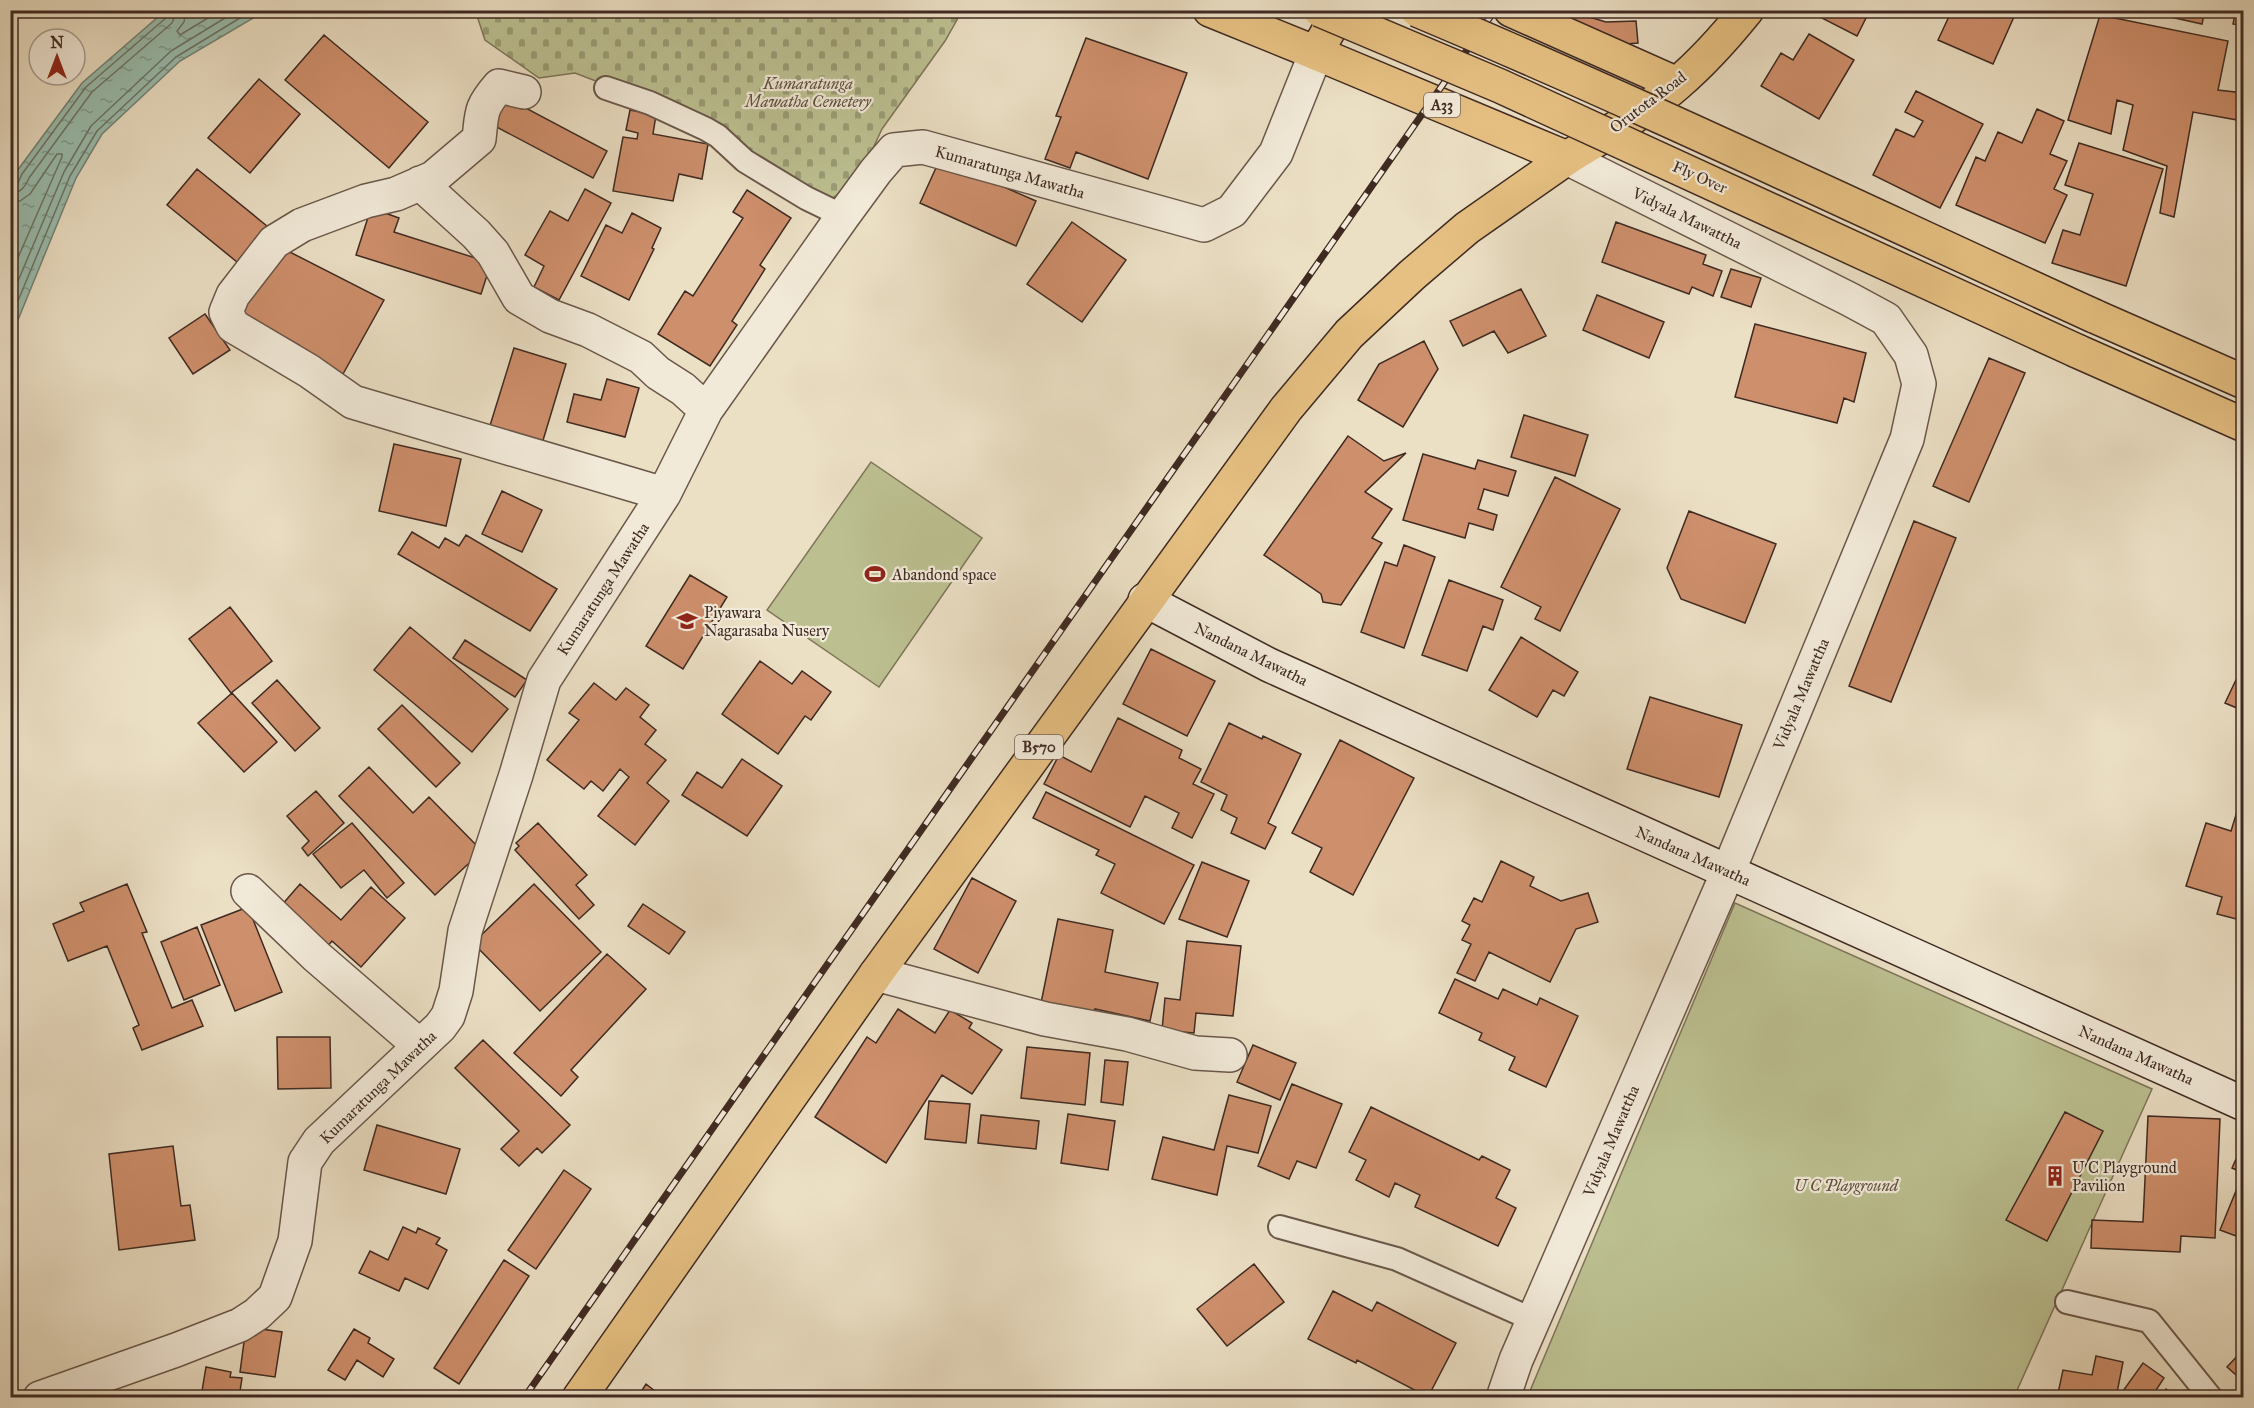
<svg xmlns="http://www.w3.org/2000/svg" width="2254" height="1408" font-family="'IM FELL Great Primer',serif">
	<defs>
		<pattern id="cemetery-stones" width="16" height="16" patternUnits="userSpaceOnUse" patternTransform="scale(1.5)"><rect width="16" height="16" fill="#bcc091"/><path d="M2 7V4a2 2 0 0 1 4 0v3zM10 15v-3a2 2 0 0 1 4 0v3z" fill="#9a9c76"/></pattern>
		<pattern id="water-ripples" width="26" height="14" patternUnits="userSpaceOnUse" patternTransform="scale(1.5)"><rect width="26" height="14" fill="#99bdae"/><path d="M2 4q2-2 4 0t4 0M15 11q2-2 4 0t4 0" fill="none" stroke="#7e9a8d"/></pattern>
	</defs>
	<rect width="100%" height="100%" fill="#ebdfc4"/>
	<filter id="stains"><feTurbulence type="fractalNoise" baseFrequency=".00333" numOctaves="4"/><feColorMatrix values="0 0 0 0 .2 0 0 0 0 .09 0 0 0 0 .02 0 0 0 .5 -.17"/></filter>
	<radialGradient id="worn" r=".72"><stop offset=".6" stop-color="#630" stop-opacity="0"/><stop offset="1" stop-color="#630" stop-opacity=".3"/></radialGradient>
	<path fill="url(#cemetery-stones)" stroke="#7e755a" stroke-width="1.5" d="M482,10L962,11L945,41L882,129L868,159L847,188L831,199L627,93L575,73L539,78L485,40L477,16Z"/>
	<path fill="#bcc091" stroke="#7e755a" stroke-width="1.5" d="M871,462L982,538L879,687L767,610Z
		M1735,903L2152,1089L2014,1397L1527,1398Z"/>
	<path fill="url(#water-ripples)" stroke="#758276" stroke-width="1.5" d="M166,10L265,11L180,61L102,134L76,178L11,337L10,186L17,171L82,83Z"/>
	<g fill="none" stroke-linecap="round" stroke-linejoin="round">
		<path stroke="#6c7468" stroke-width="1.5" d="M186,10L184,22L177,31L180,35L221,10
			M10,186L18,183L22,174L86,87L167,17L169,10
			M10,193C21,193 25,187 29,178L92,92L172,23L177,10
			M10,202L20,201L30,194L57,154H62V157L10,276
			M10,300L64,172L91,126L171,51L238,10
			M10,320L70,176L97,131L176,57L253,10"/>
	</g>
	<path fill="#ce8f6c" stroke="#3f2a22" stroke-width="1.5" d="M10,10H24L10,25Z
		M1556,10H1566L1606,22L1636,21L1638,43L1615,45L1551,26Z
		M1816,10H1870L1857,36L1814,14Z
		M1952,10H2017L1993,64L1938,40Z
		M2071,10H2084L2081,16Z
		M2139,10H2205L2202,24Z
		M2236,10H2244V26L2233,24Z
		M2100,15L2228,41L2218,90L2244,93L2243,121L2193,112L2174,217L2160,213L2167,166L2123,150L2133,105L2117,100L2111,134L2068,120Z
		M1809,34L1854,60L1819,119L1761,86L1781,53L1793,60Z
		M324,35L428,122L389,168L285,80Z
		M1086,38L1187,73L1148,179L1076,152L1070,168L1045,159L1061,117L1056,116Z
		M259,79L300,114L250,173L208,138Z
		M1916,91L1983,124L1940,208L1873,175L1896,129L1914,137L1923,121L1905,112Z
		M505,97L607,151L593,178L491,124Z
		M2037,109L2064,121L2050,154L2067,161L2054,189L2067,195L2045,243L1956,205L1976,157L1985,161L1998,132L2022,143Z
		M630,110L656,115L653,134L708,144L702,179L679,174L673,201L613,191L623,137L637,139L638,133L626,130Z
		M2079,143L2163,169L2126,286L2052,263L2063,230L2080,235L2093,194L2065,185Z
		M940,159L1036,201L1016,246L920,203Z
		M197,169L267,226L237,262L167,205Z
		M585,189L611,203L559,300L534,287L544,266L525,255L550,211L568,221Z
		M747,190L791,218L760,265L765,269L732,321L737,325L710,366L658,334L685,291L693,296L743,218L733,212Z
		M371,208L399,218L394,232L491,263L481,294L356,255Z
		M632,213L661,228L652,248L654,249L629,300L581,276L606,225L622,233Z
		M1072,222L1126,260L1082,322L1027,284Z
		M1616,222L1706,255L1703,264L1722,271L1713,296L1692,287L1689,294L1602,262Z
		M278,246L384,300L343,374L297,349L299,345L241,313Z
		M1731,269L1761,278L1751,307L1721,297Z
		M1521,289L1546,336L1508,353L1494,331L1463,346L1450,321Z
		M1597,295L1664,322L1649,358L1583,330Z
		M205,314L230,350L193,374L169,338Z
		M1755,324L1866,353L1854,402L1844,398L1837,423L1735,397Z
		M1424,341L1438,369L1403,427L1358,400L1379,364Z
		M514,348L566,364L541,447L488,432Z
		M1989,358L2025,373L1969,502L1933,486Z
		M607,379L639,388L625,437L567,422L574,394L601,400Z
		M1524,415L1588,435L1575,476L1511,457Z
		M1348,436L1384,461L1406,453L1365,492L1392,509L1372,538L1382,543L1341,605L1323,602L1321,594L1264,555Z
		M394,444L461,459L446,526L379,511Z
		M1423,454L1475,469L1478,460L1516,471L1508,496L1484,489L1478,509L1497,515L1493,530L1469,523L1465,538L1403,520Z
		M1555,477L1620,509L1560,631L1535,619L1541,607L1501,587Z
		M502,491L542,510L522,552L482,534Z
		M1689,511L1776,544L1745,623L1681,599L1667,568Z
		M1914,521L1956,538L1891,702L1849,686Z
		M412,532L439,548L445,538L459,546L466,535L557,589L530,631L398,554Z
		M1404,545L1435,557L1404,648L1361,632L1385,562L1397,566Z
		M690,575L727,597L683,669L646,646Z
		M1449,580L1503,600L1493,630L1483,626L1467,671L1422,655Z
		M230,607L272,661L231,693L189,639Z
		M410,627L508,709L472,752L374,670Z
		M1521,637L1578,672L1564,696L1553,690L1537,717L1489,690Z
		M465,640L527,680L515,697L453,658Z
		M1151,649L1215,681L1187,736L1123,704Z
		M760,661L792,684L802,671L831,692L811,720L805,716L778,754L722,714Z
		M2244,663V711L2225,703Z
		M277,680L320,728L295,751L252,703Z
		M594,683L616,700L626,688L649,705L640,717L656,730L645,744L666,760L647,783L669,801L635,845L598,816L629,777L620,769L603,791L591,781L584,789L547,760L579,720L569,713Z
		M232,693L277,742L244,772L198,723Z
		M1650,697L1742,725L1719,797L1627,769Z
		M402,705L460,763L436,787L378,729Z
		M1118,718L1182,750L1179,758L1201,769L1193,784L1214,794L1192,838L1172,828L1179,813L1145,796L1130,827L1044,784L1059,755L1091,772Z
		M1229,723L1262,739L1263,736L1301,754L1268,823L1276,827L1265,849L1231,833L1237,818L1221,810L1227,795L1201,782Z
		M1340,740L1414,778L1353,895L1310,872L1322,848L1292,833Z
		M742,759L782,786L747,836L682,795L697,772L722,788Z
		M369,767L413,813L429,797L482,851L435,895L339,796Z
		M316,791L344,823L308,856L302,848L309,841L287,816Z
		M1046,792L1194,865L1164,924L1101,893L1115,864L1096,855L1099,850L1033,818Z
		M2240,802L2244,804V921L2217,914L2222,897L2186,886L2206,823L2231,831Z
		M352,823L404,883L387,898L364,870L341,888L313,854Z
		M538,823L587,875L576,885L594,905L579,919L515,850L519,846L516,843Z
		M1501,861L1534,877L1530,886L1561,901L1588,893L1598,922L1576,929L1550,982L1489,952L1475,981L1457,973L1471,944L1462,940L1470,925L1462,921L1474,898L1482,902Z
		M1202,862L1249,881L1227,937L1179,919Z
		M972,878L1016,901L978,973L934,949Z
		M127,884L147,932L142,933L172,1008L192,1000L203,1026L142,1050L133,1028L139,1025L107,946L68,961L53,924L84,911L80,903Z
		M300,884L341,920L371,887L405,918L361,967L332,941L327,947L281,906Z
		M534,884L601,952L540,1011L473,943Z
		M643,904L685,932L669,954L628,926Z
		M248,907L282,992L235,1011L201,925Z
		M1058,919L1113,930L1105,972L1158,983L1150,1021L1095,1009L1094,1013L1041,1003Z
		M197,927L220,985L184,1000L161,942Z
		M1187,941L1241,946L1233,1016L1196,1013L1194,1033L1162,1030L1165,998L1180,1000Z
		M607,954L646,989L571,1070L578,1077L561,1096L514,1053Z
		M1455,979L1498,999L1503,989L1537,1005L1540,998L1578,1016L1546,1087L1509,1070L1515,1057L1479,1040L1482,1033L1439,1013Z
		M898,1009L935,1033L950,1010L972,1023L969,1028L1002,1050L972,1094L942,1075L886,1163L815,1117L867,1037L876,1043Z
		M277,1037H330L331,1088L278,1089Z
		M483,1040L570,1125L542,1153L537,1148L519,1166L501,1149L519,1131L455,1068Z
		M1253,1045L1296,1063L1280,1100L1237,1082Z
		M1027,1047L1090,1053L1085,1105L1021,1098Z
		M1105,1060L1128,1062L1123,1105L1101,1102Z
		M1292,1084L1342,1104L1316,1168L1297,1161L1289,1179L1258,1166Z
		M1229,1095L1271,1106L1258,1153L1227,1146L1217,1195L1152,1179L1163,1137L1214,1150Z
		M929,1101L970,1104L966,1143L925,1139Z
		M1371,1107L1479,1160L1482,1156L1510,1170L1496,1198L1516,1208L1498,1246L1415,1207L1420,1195L1395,1183L1389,1197L1356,1180L1366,1160L1349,1152Z
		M2065,1112L2103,1131L2047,1241L2006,1220Z
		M1068,1114L1115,1121L1108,1170L1061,1163Z
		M981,1115L1039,1121L1036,1149L978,1143Z
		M2148,1116L2220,1119L2215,1238L2181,1236L2180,1252L2091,1248L2092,1220L2143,1222Z
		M377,1125L460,1149L446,1194L364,1170Z
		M2244,1141V1173L2232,1168Z
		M173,1146L181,1206L190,1205L195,1240L119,1250L109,1154Z
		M564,1170L591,1189L536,1269L508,1250Z
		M2238,1186L2244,1188V1239L2220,1230Z
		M403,1227L416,1233L418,1228L440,1238L436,1244L447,1250L428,1289L405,1278L399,1291L359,1273L370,1251L388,1260Z
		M504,1260L529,1276L459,1384L434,1368Z
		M1254,1264L1284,1302L1227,1346L1197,1309Z
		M1333,1291L1372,1311L1377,1302L1456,1343L1428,1397L1357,1360L1356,1363L1308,1339Z
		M246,1327L282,1332L275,1377L240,1372Z
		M354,1329L370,1338L368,1343L394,1359L383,1377L357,1360L345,1380L328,1370Z
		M2244,1349V1382L2227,1367Z
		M2096,1356L2123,1362L2116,1398H2057L2063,1370L2092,1375Z
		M2143,1363L2164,1378L2151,1398H2118Z
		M206,1367L231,1372L230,1377L242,1378L239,1398H188L189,1395L201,1397Z
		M646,1384L664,1398H637Z
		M2166,1389L2179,1398H2160Z
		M82,1395L134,1398H82Z"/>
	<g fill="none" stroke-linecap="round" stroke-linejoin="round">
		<g stroke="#6a574a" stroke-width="26">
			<path id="lane" d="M606,88L650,103L706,129L718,136L745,161L806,198L843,216
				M1280,1227L1397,1259L1534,1320
				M2067,1302L2149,1321L2211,1398"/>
		</g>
		<g stroke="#6a574a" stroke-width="36">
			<path id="street" d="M524,92L499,86C480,108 482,112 479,139L433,178L396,194L366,201L302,225L274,242L233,295L226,312L233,326L309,371L353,402L664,494
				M420,183L476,234L493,253L519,298L550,316L588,330L641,357L658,373L683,389L706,410
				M248,891L317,957L420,1046
				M876,974L1045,1019L1127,1034L1195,1053L1230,1055
				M40,1398L176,1350L240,1325L257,1314L275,1297L295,1241L305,1162L319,1141L440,1027L448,1016L456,991L465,931L516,775L544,680L664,494L706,410L843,216L876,171L894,150L923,147L1204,225L1232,211L1276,153L1316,53
				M1503,1398L1516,1360L1728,872L1907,439L1919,384L1911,355L1886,319L1849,299L1567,158"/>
		</g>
		<g stroke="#3f2a22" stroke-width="36">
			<path id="secondary" d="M1145,600L1269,665L2244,1104"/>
		</g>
		<g stroke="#3f2a22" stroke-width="36">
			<path id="primary" d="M1210,10L1316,53
				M2094,316L2244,382
				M2077,351L2244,425
				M579,1398L876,974L1286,409L1349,334L1412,275L1467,228L1567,158"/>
		</g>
		<g stroke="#3f2a22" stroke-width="36">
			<path id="highway" d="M1340,10L1316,53L1567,158C1604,135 1644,113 1677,84C1703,62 1726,36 1747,10
				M1511,10L1677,84"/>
		</g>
		<use href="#lane" stroke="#f2ead9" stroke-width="22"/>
		<use href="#street" stroke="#f2ead9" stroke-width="33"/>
		<use href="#secondary" stroke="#f2ead9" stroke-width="33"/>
		<use href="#primary" stroke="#e6c082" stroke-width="33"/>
		<use href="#highway" stroke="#e6c082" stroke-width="33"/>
		<g stroke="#3f2a22" stroke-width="7">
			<path id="rail" d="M524,1398L1495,10"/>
		</g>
		<use href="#rail" stroke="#f2ead9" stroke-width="4.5" stroke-dasharray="14" stroke-linecap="butt"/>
		<g stroke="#3f2a22" stroke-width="36" stroke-linecap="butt">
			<path id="primary-bridge" d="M1320,10L1500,86L2077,351
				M1417,10C1645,106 1868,213 2094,316"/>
		</g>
		<use href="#primary-bridge" stroke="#e6c082" stroke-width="33"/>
	</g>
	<defs>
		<g id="stadium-bare" transform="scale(1.62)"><path d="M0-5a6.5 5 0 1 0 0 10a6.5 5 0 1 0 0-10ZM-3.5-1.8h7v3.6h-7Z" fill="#8f2418" stroke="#f2ead9" stroke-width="2.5" paint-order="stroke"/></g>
		<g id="school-bare" transform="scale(1.62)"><path d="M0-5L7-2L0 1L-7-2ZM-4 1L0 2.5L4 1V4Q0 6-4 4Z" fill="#8f2418" stroke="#f2ead9" stroke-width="2.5" paint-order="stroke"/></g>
		<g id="building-bare" transform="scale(1.62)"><path d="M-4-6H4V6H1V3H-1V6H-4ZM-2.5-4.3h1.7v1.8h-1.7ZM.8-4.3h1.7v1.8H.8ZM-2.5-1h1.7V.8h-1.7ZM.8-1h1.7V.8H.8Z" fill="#8f2418" stroke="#f2ead9" stroke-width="2.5" paint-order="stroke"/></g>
	</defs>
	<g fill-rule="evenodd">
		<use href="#stadium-bare" x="875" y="574"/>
		<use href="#school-bare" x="687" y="621"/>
		<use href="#building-bare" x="2055" y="1176"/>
	</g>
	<g text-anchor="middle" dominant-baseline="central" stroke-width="4.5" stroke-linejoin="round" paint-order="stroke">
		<g fill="#f2ead9" stroke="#756459" stroke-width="1.5">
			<rect x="1424" y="93" width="36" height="24" rx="4.5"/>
			<rect x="1015" y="735" width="48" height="24" rx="4.5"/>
		</g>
		<g font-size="15" font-weight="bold" fill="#3f2a22">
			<text x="1442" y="105">A33</text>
			<text x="1039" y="747">B570</text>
		</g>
		<g font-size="16" font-style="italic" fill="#5e503e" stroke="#f2ead9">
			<text x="808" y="83">Kumaratunga<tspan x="808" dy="18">Mawatha Cemetery</tspan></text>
			<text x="1846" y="1185">U C Playground</text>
		</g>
		<g font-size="16" fill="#3f2a22" stroke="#f2ead9">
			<text transform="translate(1648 102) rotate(-37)">Orutota Road</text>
			<text transform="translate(1010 172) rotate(16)">Kumaratunga Mawatha</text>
			<text transform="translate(1700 177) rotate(24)">Fly Over</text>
			<text transform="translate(1687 218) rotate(26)">Vidyala Mawattha</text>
			<text transform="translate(603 589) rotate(-57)">Kumaratunga Mawatha</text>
			<text transform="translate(1251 654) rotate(26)">Nandana Mawatha</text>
			<text transform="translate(1801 694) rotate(-67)">Vidyala Mawattha</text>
			<text transform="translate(1693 856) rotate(24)">Nandana Mawatha</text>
			<text transform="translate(2136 1055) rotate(24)">Nandana Mawatha</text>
			<text transform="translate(378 1087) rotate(-44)">Kumaratunga Mawatha</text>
			<text transform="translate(1611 1141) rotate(-67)">Vidyala Mawattha</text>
		</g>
		<g font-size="16" fill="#3f2a22" stroke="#f2ead9" text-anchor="start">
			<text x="892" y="574">Abandond space</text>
			<text x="704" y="612">Piyawara<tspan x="704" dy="18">Nagarasaba Nusery</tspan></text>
			<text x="2072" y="1167">U C Playground<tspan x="2072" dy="18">Pavilion</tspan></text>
		</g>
	</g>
	<rect width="2254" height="1408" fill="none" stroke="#ebdfc4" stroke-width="36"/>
	<rect x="12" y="12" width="2230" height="1384" fill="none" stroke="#3f2a22" stroke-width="3"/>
	<rect x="18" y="18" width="2218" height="1372" fill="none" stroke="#3f2a22" stroke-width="1.5"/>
	<g transform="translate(57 57)"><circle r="28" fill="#f2ead9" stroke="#aa9d90" stroke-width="1.5"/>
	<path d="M0-4.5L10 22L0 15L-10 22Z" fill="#8f2418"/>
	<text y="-9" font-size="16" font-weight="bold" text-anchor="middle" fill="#3f2a22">N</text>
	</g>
	<rect width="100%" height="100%" filter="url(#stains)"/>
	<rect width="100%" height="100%" fill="url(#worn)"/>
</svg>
